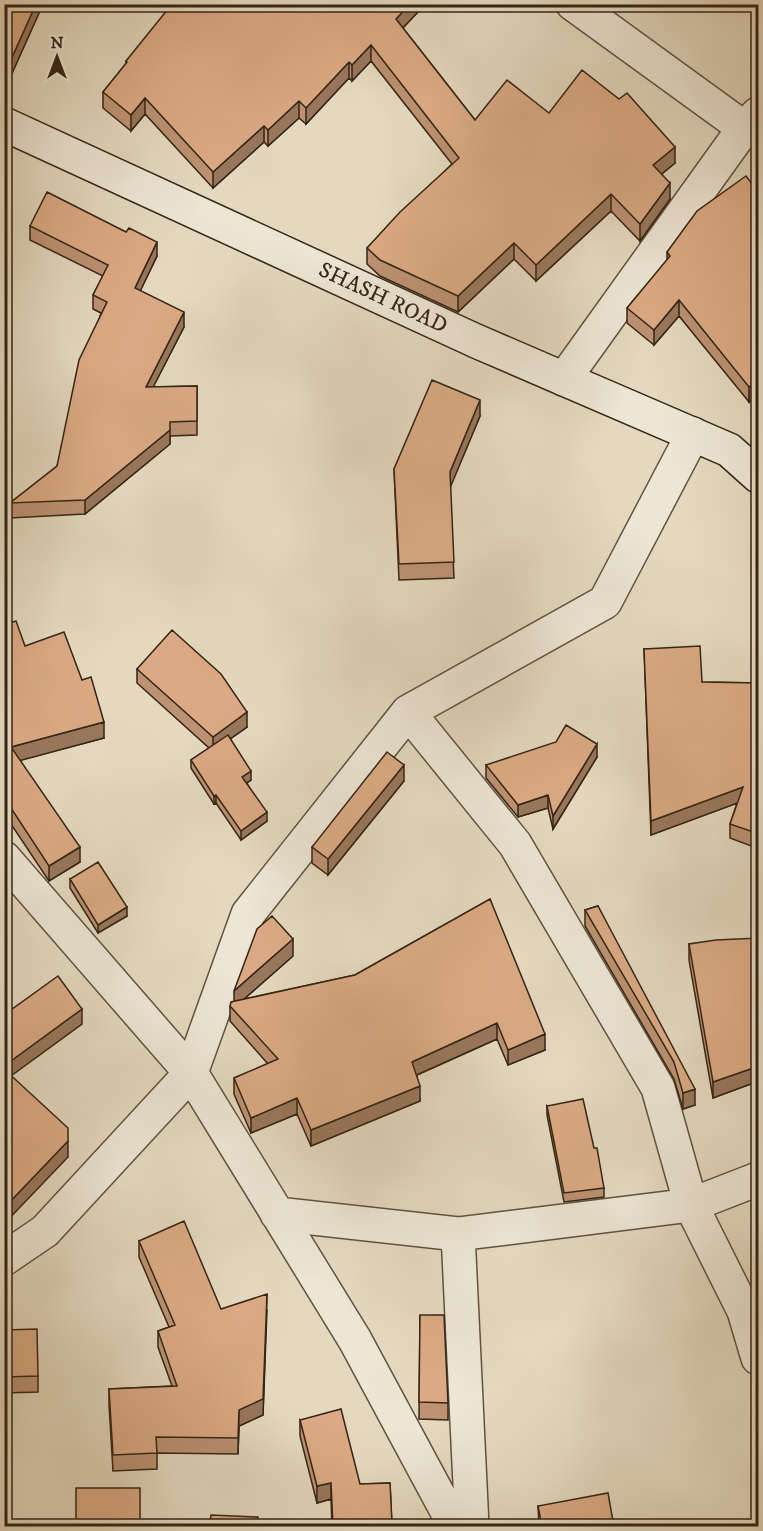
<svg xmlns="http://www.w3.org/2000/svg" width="763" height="1531" font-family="'IM FELL DW Pica',serif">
	<rect width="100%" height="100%" fill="#e4d9bf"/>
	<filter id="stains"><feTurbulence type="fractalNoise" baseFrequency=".00333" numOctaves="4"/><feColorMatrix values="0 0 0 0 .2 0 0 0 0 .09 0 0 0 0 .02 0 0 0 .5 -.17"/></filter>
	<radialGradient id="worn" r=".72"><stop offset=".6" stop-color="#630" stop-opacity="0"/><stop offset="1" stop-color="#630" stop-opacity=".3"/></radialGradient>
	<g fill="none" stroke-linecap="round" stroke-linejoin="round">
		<g stroke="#605240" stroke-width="36">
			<path id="street" d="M573,4L744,128
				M564,379L744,128L758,114
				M408,712L515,844L658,1088L691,1205L744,1311L758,1358
				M4,858L191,1073L355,1340L455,1526
				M277,1214L458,1234L691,1205L758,1179
				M458,1234L472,1526
				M4,1259L45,1231L191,1073L248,914L408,712L605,602L693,434"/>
		</g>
		<g stroke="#342515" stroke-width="36">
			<path id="secondary" d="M4,124L476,341L729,450L758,476"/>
		</g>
		<use href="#street" stroke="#ede6d5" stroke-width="33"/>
		<use href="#secondary" stroke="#ede6d5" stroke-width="33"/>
	</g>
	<path fill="#bc9272" stroke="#342515" stroke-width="1.5" d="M4,4H43L9,80L4,78Z
		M418,4V12L403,28L475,120L549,113L675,163L662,174L670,199L640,241L611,211L536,281L514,259L458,312L380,276L367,264V248L452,164L371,61L352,81L349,78L306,124L299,118L268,146L264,142L213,188L145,114L131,131L103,108V92L126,64V61Z
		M759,193L749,402L679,316L654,345L627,323V308L667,261V252Z
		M30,226L157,256L140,291L184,327L153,387L197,386V435L170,436V444L85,514L10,518V503L57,466L101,313L93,309V295L103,276L30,240Z
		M480,416L450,487L454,578L399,580L394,469Z
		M4,625L25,646L104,738L20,760L80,862L49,881L11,824L5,828Z
		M644,649L702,682L759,683V849L730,838V824L737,803L651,835Z
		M137,669L247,727L230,739L251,780L247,783L267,821L241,840L216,803L214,804L191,768V760L209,748L137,683Z
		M597,757L553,829L548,808L518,817L486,778V765Z
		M404,781L328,875L312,863V847Z
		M70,879L127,916L98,933L70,888Z
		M490,899L545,1050L508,1065L497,1039L417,1075L420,1101L311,1146L297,1114L251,1133L234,1094V1078L268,1064L230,1021V1006L293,956L244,999L355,975Z
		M598,906L695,1105L683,1109L674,1079L585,926V910Z
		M759,938V1082H756L713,1098L689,960V944Z
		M547,1106L604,1188V1197L564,1202L547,1115Z
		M139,1241L221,1309L267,1310L263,1415L239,1426L238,1454L157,1453V1469L113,1471L109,1405V1389L172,1386L158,1347V1331L169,1327L139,1257Z
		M420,1315L448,1403V1420L419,1419Z
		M4,1330L38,1376V1392L4,1393Z
		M300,1420L360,1484L390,1483L392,1527H332L331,1499L317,1503L300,1436Z
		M538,1506L614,1527H539Z"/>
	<path fill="#99775c" stroke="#342515" stroke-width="1.5" d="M36,4H43L9,80V64Z
		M410,4H418V12L396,35V19Z
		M371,45V61L352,81V65Z
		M349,62V78L306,124V108Z
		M145,98V114L131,131V115Z
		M299,101V118L268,146V130Z
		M264,126V142L213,188V172Z
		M675,147V163L653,181V165Z
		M670,183V199L640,241V224Z
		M611,194V211L536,281V265Z
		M157,242V256L135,302V288Z
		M514,243V259L458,312V296Z
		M679,300V316L654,345V330Z
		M184,312V327L146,401V387Z
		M759,379V395L749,402V387Z
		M480,400V416L450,488V472Z
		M170,430V444L85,514V500Z
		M247,712V727L213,751V737Z
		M104,722V738L11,763V747Z
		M597,744V757L553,829V816Z
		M404,765V781L328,875V859Z
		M251,771V780L242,786V777Z
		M743,787V801L651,835V821Z
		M216,795V803L214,804V796Z
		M548,795V808L518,817V805Z
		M11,808V824L5,828V813Z
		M267,812V821L241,840V831Z
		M80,847V862L49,881V866Z
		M127,907V916L98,933V925Z
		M293,939V956L234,1008V991Z
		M82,1009V1024L4,1081V1066Z
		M497,1023V1039L412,1077V1062Z
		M545,1034V1050L508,1065V1050Z
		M756,1067V1082L713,1098V1082Z
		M420,1086V1101L311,1146V1130Z
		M695,1089V1105L683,1109V1093Z
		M297,1098V1114L251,1133V1118Z
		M68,1141V1157L4,1224V1208Z
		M267,1294L263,1415L239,1426L238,1454L239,1410Z
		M331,1483V1499L317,1503V1486Z"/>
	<path fill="#dbaa84" stroke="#342515" stroke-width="1.5" d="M4,4H36L9,64L4,63Z
		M172,4H410L396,19L475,120L507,80L549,113L582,70L619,99L627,93L675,147L653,165L670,183L640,224L611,194L536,265L514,243L458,296L380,260L367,248L400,212L459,158L371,45L352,65L349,62L306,108L299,101L268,130L264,126L213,172L145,98L131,115L103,92L127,62L126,61Z
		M746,176L759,193V379L749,387L679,300L654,330L627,308L670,256L667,252L697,211Z
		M47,192L126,232L129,228L157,242L135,288L184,312L146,387L197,386V421L170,422V430L85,500L10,503L57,466L79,360L107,302L93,295L108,265L30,226Z
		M432,380L480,400L450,472L454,562L399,564L394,469Z
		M16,621L25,646L64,632L82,680L91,677L104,722L11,747L80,847L49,866L11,808L4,812V625Z
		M172,630L221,674L247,712L213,737L137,669Z
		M700,646L702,682L759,683V834L730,824L743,787L651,821L644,649Z
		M566,725L597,744L553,816L548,795L518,805L486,765L556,742Z
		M228,735L251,771L242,777L267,812L241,831L216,795L214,796L191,760Z
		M387,752L404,765L328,859L312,847Z
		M98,862L127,907L98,925L70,879Z
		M490,899L545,1034L508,1050L497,1023L412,1062L420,1086L311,1130L297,1098L251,1118L234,1078L278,1059L230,1006L231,1002L355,975Z
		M598,906L695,1089L683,1093L674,1062L585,910Z
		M272,916L293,939L234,991L257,929Z
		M759,938V1067H756L713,1082L689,944L716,940Z
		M58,976L82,1009L4,1066V1015Z
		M4,1069L68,1128V1141L4,1208Z
		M583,1099L594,1148H597L604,1188L564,1193L547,1106Z
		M184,1221L221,1309L267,1294L263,1399L239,1410L238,1438L156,1437L157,1453L113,1455L109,1389L177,1386L158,1331L175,1325L139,1241Z
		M420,1315H444L448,1403L419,1402Z
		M37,1329L38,1376L4,1377V1330Z
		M341,1409L360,1484L390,1483L392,1523L333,1526L331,1483L317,1486L300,1420Z
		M76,1488H140V1523H210L211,1515L258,1517V1527H76Z
		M608,1493L614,1527H541L542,1526L538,1506Z"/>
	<g text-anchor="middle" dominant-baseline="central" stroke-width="6" stroke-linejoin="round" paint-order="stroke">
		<g font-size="22" fill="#342515" stroke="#ede6d5">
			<text transform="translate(383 298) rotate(25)">SHASH ROAD</text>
		</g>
	</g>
	<rect width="763" height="1531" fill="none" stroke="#e4d9bf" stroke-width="24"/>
	<rect x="6" y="6" width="751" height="1519" fill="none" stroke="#342515" stroke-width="3"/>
	<rect x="12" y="12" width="739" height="1507" fill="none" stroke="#342515" stroke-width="1.5"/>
	<g transform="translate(57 57)" stroke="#ede6d5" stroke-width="4.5" paint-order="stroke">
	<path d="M0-4.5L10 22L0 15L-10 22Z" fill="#342515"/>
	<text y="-9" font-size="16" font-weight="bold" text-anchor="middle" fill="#342515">N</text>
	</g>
	<rect width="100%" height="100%" filter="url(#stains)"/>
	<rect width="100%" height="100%" fill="url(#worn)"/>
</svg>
